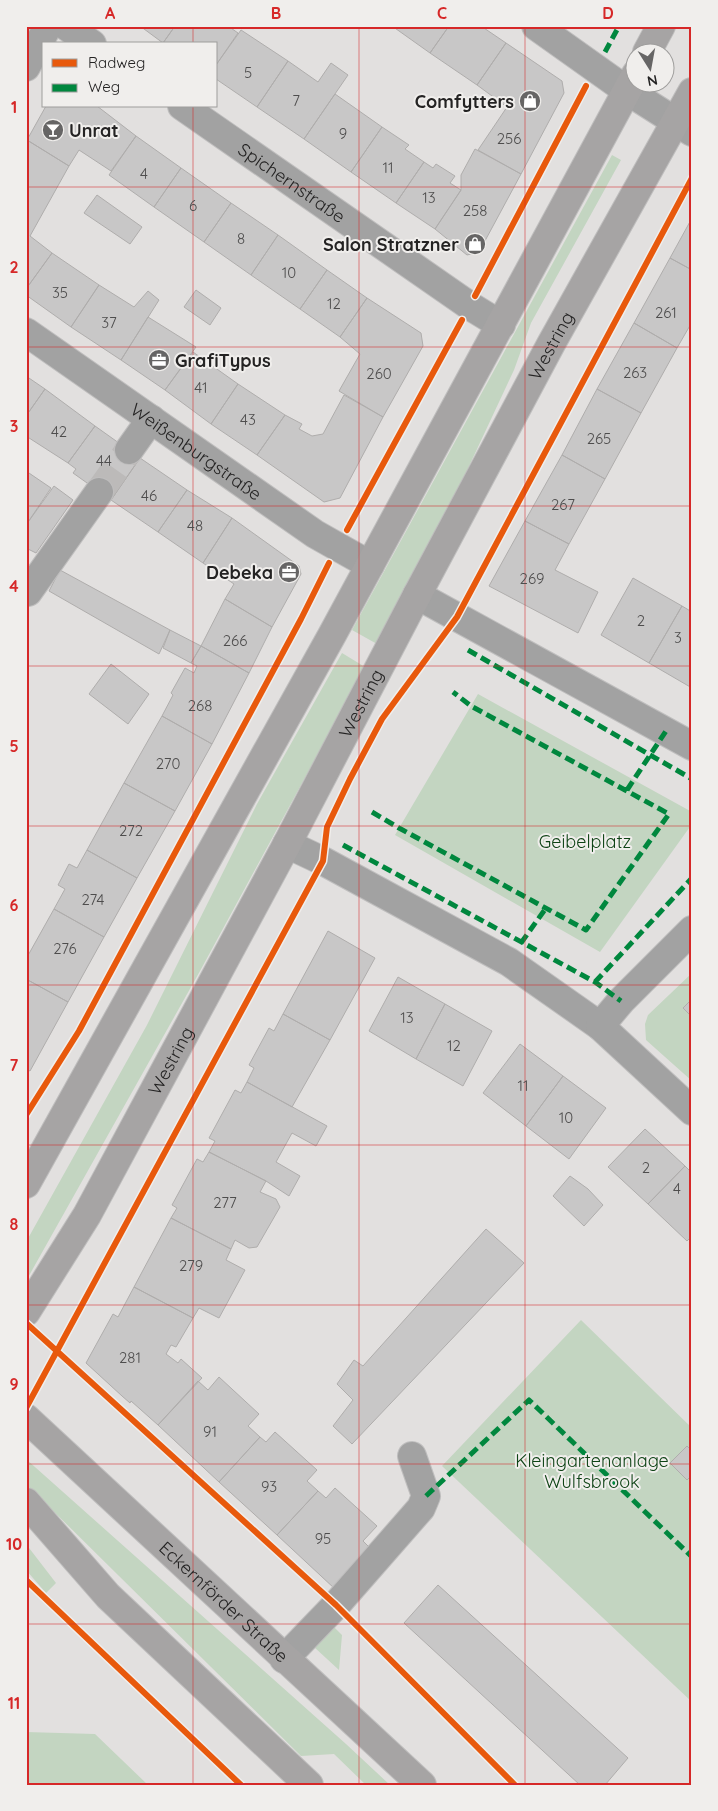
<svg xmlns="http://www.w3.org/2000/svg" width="718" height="1811" font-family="Quicksand,sans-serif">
	<rect width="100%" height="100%" fill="#e2e0df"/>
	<path fill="#c3d5c1" d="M612,155L621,160L531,323L514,370L463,479L377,644L352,630Z
		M342,653L365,667L200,971L26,1281V1242L147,1025L257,804Z
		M478,694L692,812V824L600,952L395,835Z
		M692,973V1081L646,1040L645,1024L648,1015Z
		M581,1320L692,1428V1702L442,1466Z
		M26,1459L346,1744L390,1785H366L334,1754L301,1756L26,1484Z
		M26,1544L56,1583L46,1593L26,1570Z
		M331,1624L342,1635L339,1670L314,1647Z
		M26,1732L95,1734L148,1785H26Z"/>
	<path fill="#c8c7c7" stroke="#afadac" d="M140,26H175L163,43Z
		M175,26H228L238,33L216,65V44L163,43Z
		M392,26H449L430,53Z
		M449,26H481L506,43L477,85L430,53Z
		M241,30L288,61L257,107L216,79V65Z
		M506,43L562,81L564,93L521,174L478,150L507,107L477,85Z
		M288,61L318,82L331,63L348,75L304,139L257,107Z
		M335,94L382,127L351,172L304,139Z
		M46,106H97L136,136L111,171L79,150L69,166L27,140Z
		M382,127L409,145L405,149L424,162L396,203L351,172Z
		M136,136L181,168L154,207L109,175Z
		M27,140L69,166L30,236L52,253L26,289Z
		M475,149L521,174L479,252L467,255L435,229L461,190V175Z
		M424,162L433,168L436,164L455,176L450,183L461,190L435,229L396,203Z
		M181,168L231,203L204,242L154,207Z
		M97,195L142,227L130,244L84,213Z
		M231,203L278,235L251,275L204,242Z
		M692,218V270L670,258Z
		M278,235L327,270L300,309L251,275Z
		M52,253L99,285L71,327L26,295V289Z
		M670,258L692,270V322L677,348L634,323Z
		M327,270L367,298L340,337L300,309Z
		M99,285L134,307L148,291L159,300L121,360L71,327Z
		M196,290L221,308L210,325L184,307Z
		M367,298L421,333L423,346L383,417L339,391L360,354L340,337Z
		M148,317L196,347L165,390L121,360Z
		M634,323L677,348L641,413L597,389Z
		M193,352L238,384L211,424L165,390Z
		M26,376L45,389L26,416Z
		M238,384L285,415L257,455L211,424Z
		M45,389L95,426L68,463L26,436V416Z
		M597,389L641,413L605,479L562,455Z
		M344,395L383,417L340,498L324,502L257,455L285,415L302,424L299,429L312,436L323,434Z
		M95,426L140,458L111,500L73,473L76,469L68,463Z
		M562,455L605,479L569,544L525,521Z
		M140,458L187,490L158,532L111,500Z
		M26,471L51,488L26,525Z
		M54,486L73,500L36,553L26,548V525Z
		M187,490L232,518L203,563L158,532Z
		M232,518L299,566L301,574L272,627L225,599L234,584L203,563Z
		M525,521L569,544L555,570L598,592L578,633L489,586Z
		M60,570L170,630L159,654L49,591Z
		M633,578L682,606L649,663L601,635Z
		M225,599L272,627L249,673L201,646Z
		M682,606L692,612V688L649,663Z
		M170,630L201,646L191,663L163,648Z
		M201,646L249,673L212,744L162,716L173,695L171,693L185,668L194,673L197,666L191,663Z
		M111,664L149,694L128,724L89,694Z
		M162,716L212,744L175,811L124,783Z
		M124,783L175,811L137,878L87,850Z
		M87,850L137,878L104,937L54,909L65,889L58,885L69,864L77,868Z
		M54,909L104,937L68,1002L26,979V959Z
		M328,931L375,958L330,1040L283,1014Z
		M398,977L445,1004L416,1059L369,1031Z
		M26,979L68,1002L30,1071L26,1069Z
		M692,999V1017L683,1008Z
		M445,1004L492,1031L463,1086L416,1059Z
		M283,1014L330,1040L292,1107L247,1082L254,1068L249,1065L269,1028L274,1031Z
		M520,1044L563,1076L526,1126L483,1093Z
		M563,1076L606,1108L569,1159L526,1126Z
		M247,1082L327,1126L316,1146L292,1133L276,1162L300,1176L289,1196L266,1181L209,1152L215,1141L209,1138L235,1090L241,1093Z
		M645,1129L685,1166L648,1204L608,1167Z
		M209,1152L266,1181L260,1192L276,1199L280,1207L257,1247L249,1248L235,1240L231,1249L171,1218L177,1208L172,1205L197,1159L203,1162Z
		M685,1166L692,1173V1236L687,1241L648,1204Z
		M570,1176L588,1189L603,1205L584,1226L553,1196Z
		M171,1218L231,1249L226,1260L245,1270L219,1318L199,1308L193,1318L134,1287Z
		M486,1229L524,1263L352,1444L333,1426L353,1400L337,1384L354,1360L363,1366Z
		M134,1287L193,1318L176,1347L171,1345L166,1354L178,1363L181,1359L202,1378L158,1425L131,1401L130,1403L122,1396L86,1363L113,1314L118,1317Z
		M219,1377L259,1414L248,1426L260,1437L219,1482L158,1425L198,1381L208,1390Z
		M275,1432L317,1470L307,1481L318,1491L277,1535L219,1482L260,1437L266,1442Z
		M687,1446L692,1451V1475L687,1480L670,1463Z
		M335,1488L377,1526L363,1541L371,1549L335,1589L277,1535L318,1491L326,1498Z
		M438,1585L628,1758L605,1785H580L404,1623Z"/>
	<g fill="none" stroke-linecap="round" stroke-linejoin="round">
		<path stroke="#bcbab9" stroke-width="28" stroke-dasharray="28 14" stroke-linecap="butt" d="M99,492L129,450"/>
		<g stroke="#bfbebe" stroke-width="30">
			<g id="minor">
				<path d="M66,26L92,44"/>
				<path d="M536,26L626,90L692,132"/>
				<path d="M26,67L48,26"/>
				<path id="s1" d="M182,106L470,306L501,325"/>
				<path id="s2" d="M26,332L315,534L370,565"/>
				<path d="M129,450L151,419"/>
				<path d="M28,592L99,492"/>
				<path d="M417,595L692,746"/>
				<path d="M287,844L323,861L509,962L600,1026L692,1111"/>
				<path d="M600,1026L621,1001L692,930"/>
				<path d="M284,1659L336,1605L421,1508L426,1496L412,1456"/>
			</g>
		</g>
		<g stroke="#bfbebe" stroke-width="30">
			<g id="major">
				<path d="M647,52L661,26"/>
				<path d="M26,1184L332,635L636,74"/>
				<path id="s3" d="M26,1312L87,1215L287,844L417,595L551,344L692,92"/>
				<path id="s4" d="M26,1418L422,1785"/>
				<path d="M26,1502L108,1596L309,1785"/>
			</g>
		</g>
		<use href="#minor" stroke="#a2a2a2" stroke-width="28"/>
		<use href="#major" stroke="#a6a4a4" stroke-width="28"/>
		<path stroke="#00873e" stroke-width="5" stroke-dasharray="10 5" stroke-linecap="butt" d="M605,52L619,26
			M468,650L692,779
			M627,790L666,731
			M372,812L399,828L586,930L669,814L471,706L453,692
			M343,845L595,982L621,1001
			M521,943L546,908
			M595,982L692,878
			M426,1496L529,1400L692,1557"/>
		<g stroke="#f0eeec" stroke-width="9">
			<path id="cycleway" d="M475,296L586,86
				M347,530L462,320
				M26,1115L79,1031L301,619L329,563
				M26,1323L336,1605L515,1785
				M26,1408L323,861L327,827L350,779L382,719L457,617L692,178
				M26,1580L241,1785"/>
		</g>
		<use href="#cycleway" stroke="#e8590c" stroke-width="6"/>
	</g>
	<path fill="none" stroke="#d62828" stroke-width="1" stroke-opacity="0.55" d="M193,26V44M359,26V1785M525,26V1785M193,106V1785M26,187H692M26,347H692M26,506H692M26,666H692M26,826H692M26,985H692M26,1145H692M26,1305H692M26,1464H692M26,1624H692"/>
	<defs>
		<g id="shop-disc" transform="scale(1.125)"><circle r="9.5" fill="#666565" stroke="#f0eeec"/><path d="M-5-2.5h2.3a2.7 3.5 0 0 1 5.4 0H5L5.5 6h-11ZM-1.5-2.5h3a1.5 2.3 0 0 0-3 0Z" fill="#fff"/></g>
		<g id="bar-disc" transform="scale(1.125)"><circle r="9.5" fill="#666565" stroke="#f0eeec"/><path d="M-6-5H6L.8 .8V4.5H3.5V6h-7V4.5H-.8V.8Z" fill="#fff"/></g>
		<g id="office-disc" transform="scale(1.125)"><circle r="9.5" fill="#666565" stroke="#f0eeec"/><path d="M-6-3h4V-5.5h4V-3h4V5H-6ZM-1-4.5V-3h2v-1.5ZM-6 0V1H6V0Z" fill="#fff"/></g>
	</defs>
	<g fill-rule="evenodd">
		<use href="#shop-disc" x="530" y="101"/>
		<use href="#bar-disc" x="53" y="130"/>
		<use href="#shop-disc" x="475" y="244"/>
		<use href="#office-disc" x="159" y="360"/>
		<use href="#office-disc" x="289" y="572"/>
	</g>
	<g text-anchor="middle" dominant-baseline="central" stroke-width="4" stroke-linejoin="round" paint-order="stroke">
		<g font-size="15" fill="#4e4d4d">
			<text x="248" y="72">5</text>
			<text x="296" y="100">7</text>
			<text x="343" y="133">9</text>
			<text x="509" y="138">256</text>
			<text x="388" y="167">11</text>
			<text x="144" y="173">4</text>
			<text x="429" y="197">13</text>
			<text x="193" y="205">6</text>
			<text x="475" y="210">258</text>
			<text x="241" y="238">8</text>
			<text x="289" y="272">10</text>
			<text x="60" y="292">35</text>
			<text x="334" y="303">12</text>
			<text x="666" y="312">261</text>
			<text x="109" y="322">37</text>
			<text x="635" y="372">263</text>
			<text x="379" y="373">260</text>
			<text x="201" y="387">41</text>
			<text x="248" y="419">43</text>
			<text x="59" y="431">42</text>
			<text x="599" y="438">265</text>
			<text x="104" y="460">44</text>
			<text x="149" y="495">46</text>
			<text x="563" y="504">267</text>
			<text x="195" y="525">48</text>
			<text x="532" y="578">269</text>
			<text x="641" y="620">2</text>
			<text x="678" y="637">3</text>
			<text x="235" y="640">266</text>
			<text x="200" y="705">268</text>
			<text x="168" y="763">270</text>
			<text x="131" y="830">272</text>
			<text x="93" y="899">274</text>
			<text x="65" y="948">276</text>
			<text x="407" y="1017">13</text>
			<text x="454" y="1045">12</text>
			<text x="523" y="1085">11</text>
			<text x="566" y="1117">10</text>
			<text x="646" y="1167">2</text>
			<text x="677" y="1188">4</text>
			<text x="225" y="1202">277</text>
			<text x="191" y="1265">279</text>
			<text x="130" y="1357">281</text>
			<text x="210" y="1431">91</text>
			<text x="269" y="1486">93</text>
			<text x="323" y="1538">95</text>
		</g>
		<g font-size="18" font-weight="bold" fill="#242323" stroke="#f0eeec" text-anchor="end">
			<text x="514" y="101">Comfytters</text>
			<text x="69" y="130" text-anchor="start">Unrat</text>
			<text x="459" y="244">Salon Stratzner</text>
			<text x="175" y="360" text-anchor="start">GrafiTypus</text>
			<text x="273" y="572">Debeka</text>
		</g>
		<g font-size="18" fill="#242323" stroke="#f0eeec">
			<text stroke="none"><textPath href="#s1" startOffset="134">Spichernstraße</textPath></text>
			<text stroke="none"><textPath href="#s3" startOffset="1100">Westring</textPath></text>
			<text stroke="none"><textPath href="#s2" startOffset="208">Weißenburgstraße</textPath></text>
			<text stroke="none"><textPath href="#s3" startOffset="695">Westring</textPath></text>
			<text stroke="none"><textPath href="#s3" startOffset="290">Westring</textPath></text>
			<text stroke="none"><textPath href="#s4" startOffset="270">Eckernförder Straße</textPath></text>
		</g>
		<g font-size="18" fill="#0e4315" stroke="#f0eeec">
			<text x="585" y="841">Geibelplatz</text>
			<text x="592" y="1460">Kleingartenanlage<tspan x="592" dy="21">Wulfsbrook</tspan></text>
		</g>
	</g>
	<rect width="718" height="1811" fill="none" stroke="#f0eeec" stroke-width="55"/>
	<rect x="42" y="42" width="175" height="65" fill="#f0eeec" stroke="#9e9d9c"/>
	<rect x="52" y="59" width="25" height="8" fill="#e8590c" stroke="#9e9d9c"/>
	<text x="88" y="68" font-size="15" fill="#242323">Radweg</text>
	<rect x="52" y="84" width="25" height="8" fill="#00873e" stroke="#9e9d9c"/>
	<text x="88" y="92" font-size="15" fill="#242323">Weg</text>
	<g transform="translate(650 68) rotate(169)"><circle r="24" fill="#f0eeec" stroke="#9e9d9c"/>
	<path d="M0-4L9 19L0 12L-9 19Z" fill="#666565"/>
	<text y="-8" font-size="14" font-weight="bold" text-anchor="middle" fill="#242323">N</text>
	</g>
	<rect x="28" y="28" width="662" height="1756" fill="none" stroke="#d62828" stroke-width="2"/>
	<g font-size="16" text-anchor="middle" font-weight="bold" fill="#d62828">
		<text x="110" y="19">A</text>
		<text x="276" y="19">B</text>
		<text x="442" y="19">C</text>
		<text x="608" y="19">D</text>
		<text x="14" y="113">1</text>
		<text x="14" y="273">2</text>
		<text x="14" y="432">3</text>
		<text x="14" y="592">4</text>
		<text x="14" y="752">5</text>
		<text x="14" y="911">6</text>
		<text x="14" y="1071">7</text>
		<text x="14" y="1230">8</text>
		<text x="14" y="1390">9</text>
		<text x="14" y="1550">10</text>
		<text x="14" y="1709">11</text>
	</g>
</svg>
